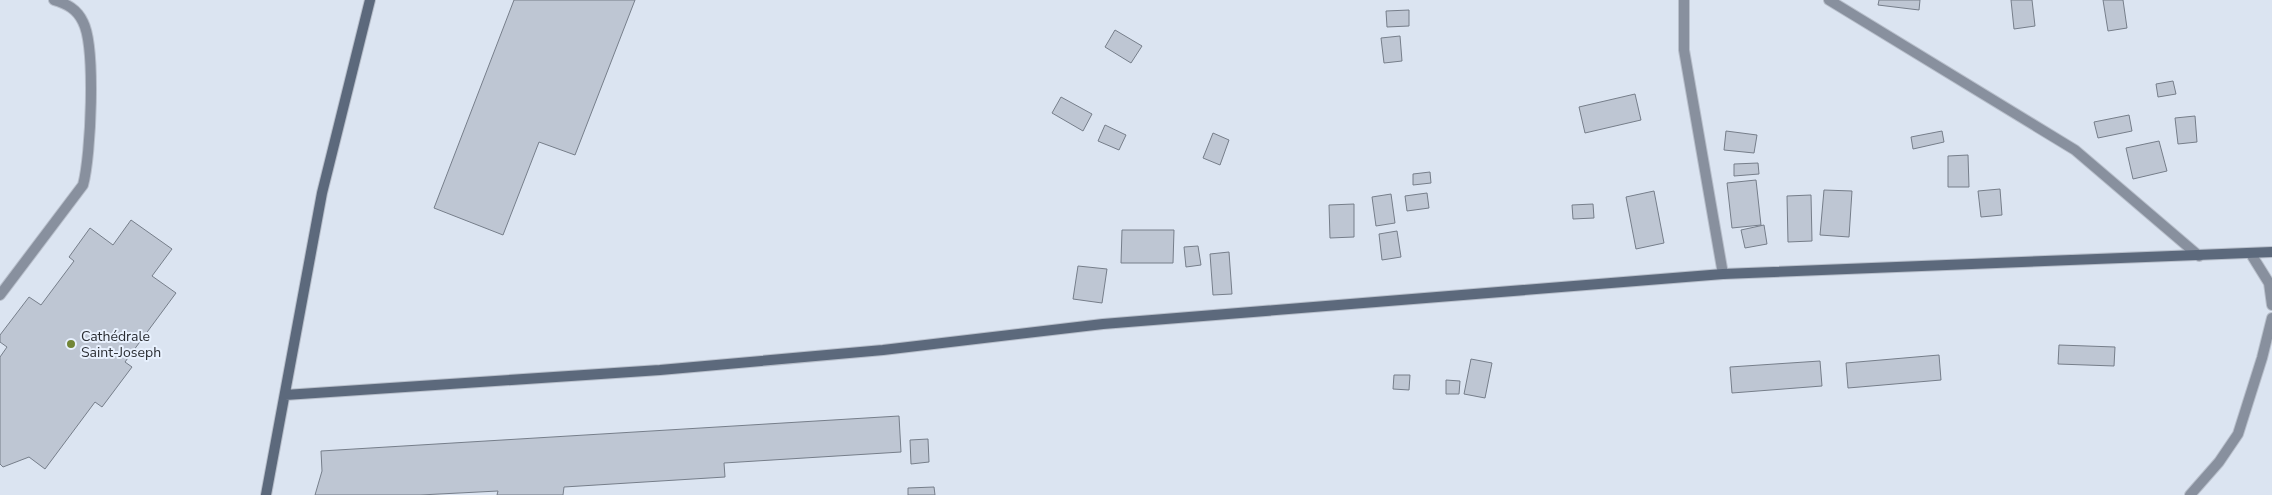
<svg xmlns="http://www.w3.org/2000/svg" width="2272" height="495" font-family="'Nunito Sans',sans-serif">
	<rect width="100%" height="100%" fill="#dbe4f1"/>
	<path fill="#bec6d3" stroke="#767e8a" d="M514,0H635L575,155L539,142L503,235L434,208Z
		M1879,0H1920L1919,10L1878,5Z
		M2011,0H2032L2035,26L2014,29Z
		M2103,0H2123L2127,28L2108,31Z
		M1409,10V26L1387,27L1386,11Z
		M1115,30L1142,46L1131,63L1105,47Z
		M1400,36L1402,61L1384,63L1381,38Z
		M2173,81L2176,94L2158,97L2156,84Z
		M1635,94L1641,120L1585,133L1579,107Z
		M1061,97L1092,114L1083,131L1052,113Z
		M2129,115L2132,131L2098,138L2094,122Z
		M2195,116L2197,142L2178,144L2175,118Z
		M1105,125L1126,135L1119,150L1098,141Z
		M1726,131L1757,135L1754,153L1724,150Z
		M1942,131L1944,142L1913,149L1911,137Z
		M1213,133L1229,140L1220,165L1203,158Z
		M2159,141L2167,171L2133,179L2126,148Z
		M1968,155L1969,187H1948V156Z
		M1758,163L1759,174L1734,176V164Z
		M1430,172L1431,183L1413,185V174Z
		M1756,180L1761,225L1732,228L1727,183Z
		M2000,189L2002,215L1981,217L1978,191Z
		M1824,190L1852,191L1849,237L1820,235Z
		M1654,191L1664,243L1636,249L1626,197Z
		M1427,193L1429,208L1407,211L1405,196Z
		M1391,194L1395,223L1376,226L1372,197Z
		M1811,195L1812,241L1788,242L1787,196Z
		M1354,204V237L1330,238L1329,205Z
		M1593,204L1594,218L1573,219L1572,205Z
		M131,220L172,249L152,276L176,293L125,362L132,367L102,407L95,402L45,469L29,457L3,467L0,464V357L7,347L0,342V335L29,297L41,305L74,261L69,257L90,228L113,245Z
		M1764,225L1767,244L1745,248L1741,230Z
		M1122,230H1174L1173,263H1121Z
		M1397,231L1401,257L1382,260L1379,234Z
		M1198,246L1201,265L1186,267L1184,247Z
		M1229,252L1232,294L1213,295L1210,254Z
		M1078,266L1107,269L1102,303L1073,299Z
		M2059,345L2115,347L2114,366L2058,364Z
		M1939,355L1941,380L1848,388L1846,363Z
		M1471,359L1492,363L1485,398L1464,394Z
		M1820,361L1822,386L1732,393L1730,367Z
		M1394,375H1410L1409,390L1393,389Z
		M1446,380L1460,381L1459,394H1446Z
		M899,416L901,452L724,463L725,477L564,487L563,495H497L498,491L420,495H315L322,471L321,451Z
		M928,439L929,462L911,464L910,440Z
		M934,487L935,495H908V488Z"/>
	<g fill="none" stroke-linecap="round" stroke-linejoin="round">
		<g stroke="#b8bfcb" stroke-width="12">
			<path id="street" d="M1684,0V50L1723,274
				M1829,0L2075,150L2199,256
				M2251,254L2269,283L2272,305
				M0,295L83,185C91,156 96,47 83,22C77,9 67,4 54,0
				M2190,495L2219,462L2238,434L2262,358L2272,318"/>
		</g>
		<g stroke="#b8bfcb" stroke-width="12">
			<path id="secondary" d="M285,395L660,370L883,350L1103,324L1723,274L2272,252
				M266,495L322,193L370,0"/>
		</g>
		<use href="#street" stroke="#88909e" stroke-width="10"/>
		<use href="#secondary" stroke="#5c697c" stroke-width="10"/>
	</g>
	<circle fill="#728637" stroke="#e8f1fe" stroke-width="2" cx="71" cy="344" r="5"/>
	<g text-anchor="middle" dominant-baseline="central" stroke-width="4" stroke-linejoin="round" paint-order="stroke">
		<g font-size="14" fill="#2a2d32" stroke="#e8f1fe" text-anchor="start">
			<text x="81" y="336">Cathédrale<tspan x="81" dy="16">Saint-Joseph</tspan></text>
		</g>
	</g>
</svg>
